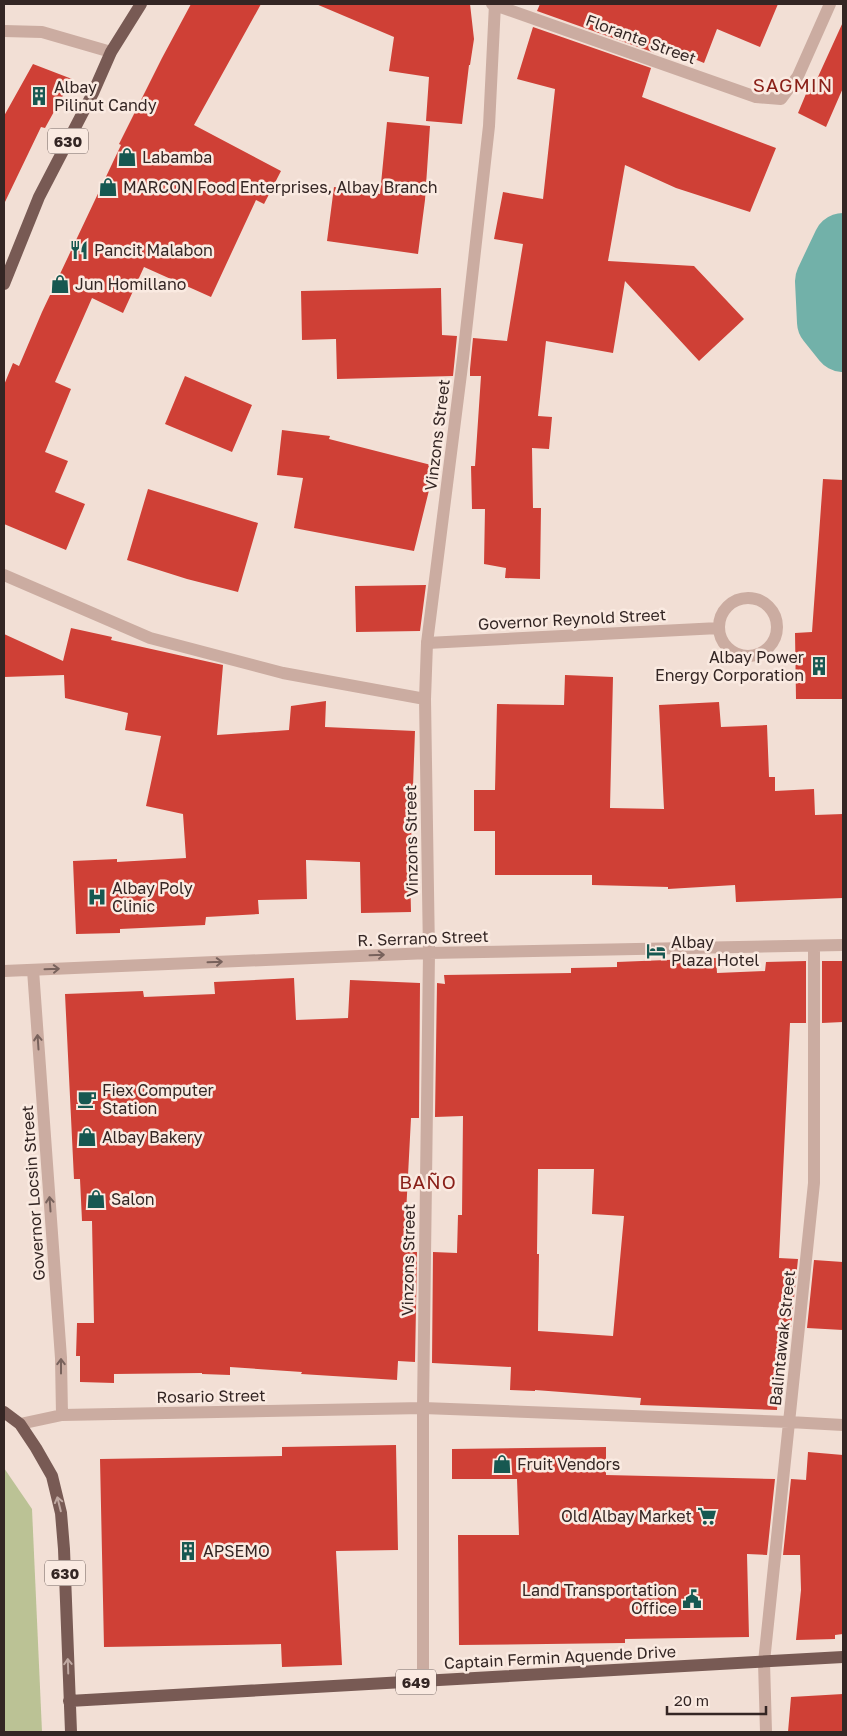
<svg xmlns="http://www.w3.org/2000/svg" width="847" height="1736" font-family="'Golos Text',sans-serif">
	<rect width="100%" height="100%" fill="#f2dfd5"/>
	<path fill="#bbc295" d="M4,1468L32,1509L42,1732H4Z"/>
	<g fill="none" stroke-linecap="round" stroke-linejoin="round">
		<path stroke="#72b1a9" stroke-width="60" d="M843,243L825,281L827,322L843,342"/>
	</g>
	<path fill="#cf4036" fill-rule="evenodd" d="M191,4H261L194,125L281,171L264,204L256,200L211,297L144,267L123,313L92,298L55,382L71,389L45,452L68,461L55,492L85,504L66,550L4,524V385L13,363L19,366L42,312L121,145L119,144L162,58Z
		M316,4H470L474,39L470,65H469L462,124L426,121L429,77L389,71L394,37Z
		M540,4H778L760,47L717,29L704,63L658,44L655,53L537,11Z
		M843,22V88L826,127L798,113L808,89L812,90Z
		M533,27L651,68L642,97L776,148L750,212L676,188L625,165L608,261L694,266L744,319L699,361L625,281L613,353L546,341L538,416L552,417L549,449L532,448L533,508H541L540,579L505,578L506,568L484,564L485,509H472L471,466H475L481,376H470V369L473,338L507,341L523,244L494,239L503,192L543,199L555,89L517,79Z
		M33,64L72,79L45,128L41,127L4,204V116Z
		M387,122L430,126L425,200L418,254L327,241L334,187L380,194Z
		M441,288L442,335L457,336L453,376L337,379L336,339L302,340L301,291Z
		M185,376L252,405L232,452L165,424Z
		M282,430L330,436L329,439L435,466L414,551L294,528L303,478L277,475Z
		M823,479L843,480V699H796L795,633L812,632Z
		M148,489L258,523L238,592L187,579L127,560Z
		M426,585L420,631L356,632L355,586Z
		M71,628L112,637L111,640L223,665L217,735L289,730L291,706L326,701L325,727L415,731L410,870L411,912L361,913L360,862L306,860L307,899L258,900L259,914L206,917L205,925L120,929V933L76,934L73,861L117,859V862L186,858L183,814L146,806L161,736L125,730L128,713L65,698L64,675L4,677V634L63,661Z
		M565,675L613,677L610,808L664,809L659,705L719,702L721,727L767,725L769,777H775V791L814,789L815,815L843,814V898L736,902L735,885L668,889V887L592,885V875H495V831H474V790H495L497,704L564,705Z
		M716,958L717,973L765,971L766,962L806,961V1023H790L779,1258L798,1259L791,1328L782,1327L777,1410L640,1405L641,1398L535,1390V1391L510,1390L511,1367L432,1363L433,1252L457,1253L458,1215H462L463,1116L435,1117L437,983L445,984L444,975L571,973V968L617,967V962ZM538,1169H594L592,1214L624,1216L613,1336L538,1331L539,1254H537Z
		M822,961H843V1022L822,1023Z
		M294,978L296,1020L348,1018L350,980L420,983L419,1118H411L404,1252H417L415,1362L398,1361L397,1380L301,1374L302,1372L230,1367V1375L202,1374V1373L114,1374V1383L80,1382V1356H76L77,1323H94L92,1221H82L80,1179H74L65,994L143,991L144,997L215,994L214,982Z
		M814,1260L843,1262V1330L807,1328Z
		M396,1445L398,1550L336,1551L342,1665L282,1667L281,1644L104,1647L100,1459L282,1456V1447Z
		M606,1447V1475L775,1479L767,1555L747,1554L749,1637L625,1639V1643L459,1645L458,1535H519L517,1479H452V1449Z
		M808,1452L843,1455V1634L835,1635V1639L796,1640L801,1590L800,1555H783L791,1479L806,1480Z
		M843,1694V1732H788L791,1697Z"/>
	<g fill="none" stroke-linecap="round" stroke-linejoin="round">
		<path stroke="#cbaca1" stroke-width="12" d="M719 627a29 29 0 1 1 58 0a29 29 0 1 1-58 0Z
			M427,643L719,628"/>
		<path stroke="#cbaca1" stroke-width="12" d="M492,4L756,97L781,99L798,76L830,4
			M4,575L150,638L283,673L425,699
			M33,970L61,1358L62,1415
			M4,971L429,953L843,945
			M20,1424L62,1415L423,1408L789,1422L843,1425
			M423,1681V1408L429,953L425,699L427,643L463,358L489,126L495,4
			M766,1732L764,1662L814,1183V946"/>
		<path stroke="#cbaca1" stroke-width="12" d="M4,31L42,32L111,52"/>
		<path stroke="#785a54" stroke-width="12" d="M4,284L39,197L93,93L111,52L141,4
			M4,1412L20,1424L36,1448L52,1476L61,1513L64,1549L71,1732
			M69,1701L843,1657"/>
	</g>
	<defs><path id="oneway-shaft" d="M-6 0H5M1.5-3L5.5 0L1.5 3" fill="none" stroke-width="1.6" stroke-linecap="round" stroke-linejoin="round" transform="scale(1.25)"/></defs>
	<g stroke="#78625c">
		<use href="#oneway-shaft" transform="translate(377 955) rotate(-2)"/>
		<use href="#oneway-shaft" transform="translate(215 962) rotate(-2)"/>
		<use href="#oneway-shaft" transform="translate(52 969) rotate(-2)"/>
		<use href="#oneway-shaft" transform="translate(38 1042) rotate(-94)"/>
		<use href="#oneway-shaft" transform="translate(50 1204) rotate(-94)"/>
		<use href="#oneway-shaft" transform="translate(61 1366) rotate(-90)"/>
	</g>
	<g stroke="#c0a9a2">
		<use href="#oneway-shaft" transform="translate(59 1504) rotate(-104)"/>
		<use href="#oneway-shaft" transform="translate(68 1666) rotate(-92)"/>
	</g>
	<defs>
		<g id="building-bare" transform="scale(1.5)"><path d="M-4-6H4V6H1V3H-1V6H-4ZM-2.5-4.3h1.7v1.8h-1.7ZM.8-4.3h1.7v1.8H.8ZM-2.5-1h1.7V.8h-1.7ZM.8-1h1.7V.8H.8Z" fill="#175851" stroke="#faeae1" stroke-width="2.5" paint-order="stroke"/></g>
		<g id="shop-bare" transform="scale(1.5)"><path d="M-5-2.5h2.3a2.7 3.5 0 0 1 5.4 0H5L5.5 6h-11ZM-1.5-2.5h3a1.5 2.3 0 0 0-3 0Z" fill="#175851" stroke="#faeae1" stroke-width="2.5" paint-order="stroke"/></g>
		<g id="restaurant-bare" transform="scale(1.5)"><path d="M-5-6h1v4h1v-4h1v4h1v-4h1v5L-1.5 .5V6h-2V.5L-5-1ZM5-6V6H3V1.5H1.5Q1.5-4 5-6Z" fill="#175851" stroke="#faeae1" stroke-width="2.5" paint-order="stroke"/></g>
		<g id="hospital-bare" transform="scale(1.5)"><path d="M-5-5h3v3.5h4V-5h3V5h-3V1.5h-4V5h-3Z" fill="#175851" stroke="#faeae1" stroke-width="2.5" paint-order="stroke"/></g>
		<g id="hotel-bare" transform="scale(1.5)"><path d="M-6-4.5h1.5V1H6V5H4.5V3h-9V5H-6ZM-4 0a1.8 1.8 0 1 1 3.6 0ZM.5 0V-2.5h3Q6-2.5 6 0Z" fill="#175851" stroke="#faeae1" stroke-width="2.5" paint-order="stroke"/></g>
		<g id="cafe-bare" transform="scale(1.5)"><path d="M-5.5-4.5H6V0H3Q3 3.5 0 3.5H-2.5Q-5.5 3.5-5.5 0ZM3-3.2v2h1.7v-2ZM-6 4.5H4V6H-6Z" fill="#175851" stroke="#faeae1" stroke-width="2.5" paint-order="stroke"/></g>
		<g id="supermarket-bare" transform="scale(1.5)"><path d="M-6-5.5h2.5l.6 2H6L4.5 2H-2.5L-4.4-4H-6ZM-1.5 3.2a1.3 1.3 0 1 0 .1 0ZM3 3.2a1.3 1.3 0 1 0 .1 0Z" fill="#175851" stroke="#faeae1" stroke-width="2.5" paint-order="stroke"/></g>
		<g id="civic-bare" transform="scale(1.5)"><path d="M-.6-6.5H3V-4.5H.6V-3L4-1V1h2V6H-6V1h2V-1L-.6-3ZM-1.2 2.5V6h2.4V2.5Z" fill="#175851" stroke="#faeae1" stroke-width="2.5" paint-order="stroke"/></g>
	</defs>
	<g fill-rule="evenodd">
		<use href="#building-bare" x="39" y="96"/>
		<use href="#shop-bare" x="127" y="157"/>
		<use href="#shop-bare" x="108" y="187"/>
		<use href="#restaurant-bare" x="79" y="250"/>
		<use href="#shop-bare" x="60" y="284"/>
		<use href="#building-bare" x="819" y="666"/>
		<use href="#hospital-bare" x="97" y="897"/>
		<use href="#hotel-bare" x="656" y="951"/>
		<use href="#cafe-bare" x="87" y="1099"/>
		<use href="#shop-bare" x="87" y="1137"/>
		<use href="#shop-bare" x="96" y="1199"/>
		<use href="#shop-bare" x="502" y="1464"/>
		<use href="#supermarket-bare" x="707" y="1516"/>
		<use href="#building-bare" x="188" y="1551"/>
		<use href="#civic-bare" x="692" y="1599"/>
	</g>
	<g text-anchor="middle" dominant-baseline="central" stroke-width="5" stroke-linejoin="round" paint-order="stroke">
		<g fill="#faeae1" stroke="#6f615d" stroke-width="1">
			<rect x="48" y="128.5" width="40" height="25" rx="4"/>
			<rect x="45" y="1560.5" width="40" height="25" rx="4"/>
			<rect x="396" y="1669.5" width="40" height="25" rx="4"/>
		</g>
		<g font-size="15" font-weight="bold" fill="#342624">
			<text x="68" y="141">630</text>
			<text x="65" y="1573">630</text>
			<text x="416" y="1682">649</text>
		</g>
		<g font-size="16" fill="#342624" stroke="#faeae1">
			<text transform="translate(641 39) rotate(20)">Florante Street</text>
			<text transform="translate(437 435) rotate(-83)">Vinzons Street</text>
			<text transform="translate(572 619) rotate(-3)">Governor Reynold Street</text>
			<text transform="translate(411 841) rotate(-91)">Vinzons Street</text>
			<text transform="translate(423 938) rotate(-2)">R. Serrano Street</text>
			<text transform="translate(33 1193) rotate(-94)">Governor Locsin Street</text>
			<text transform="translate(408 1260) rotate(-89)">Vinzons Street</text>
			<text transform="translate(782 1338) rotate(-84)">Balintawak Street</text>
			<text transform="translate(211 1396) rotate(-1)">Rosario Street</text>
			<text transform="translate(560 1657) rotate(-3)">Captain Fermin Aquende Drive</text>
		</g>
		<g font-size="16" fill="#342624" stroke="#faeae1" text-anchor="start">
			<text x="54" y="87">Albay<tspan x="54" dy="18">Pilinut Candy</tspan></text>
			<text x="142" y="157">Labamba</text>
			<text x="123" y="187">MARCON Food Enterprises, Albay Branch</text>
			<text x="94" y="250">Pancit Malabon</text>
			<text x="75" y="284">Jun Homillano</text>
			<text x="804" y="657" text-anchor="end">Albay Power<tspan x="804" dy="18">Energy Corporation</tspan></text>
			<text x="112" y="888">Albay Poly<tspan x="112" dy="18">Clinic</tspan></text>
			<text x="671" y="942">Albay<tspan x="671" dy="18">Plaza Hotel</tspan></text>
			<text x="102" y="1090">Fiex Computer<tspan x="102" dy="18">Station</tspan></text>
			<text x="102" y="1137">Albay Bakery</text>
			<text x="111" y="1199">Salon</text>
			<text x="517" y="1464">Fruit Vendors</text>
			<text x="692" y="1516" text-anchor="end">Old Albay Market</text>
			<text x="203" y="1551">APSEMO</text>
			<text x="677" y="1590" text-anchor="end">Land Transportation<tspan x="677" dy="18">Office</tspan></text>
		</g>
		<g font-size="19" letter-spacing="1" fill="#891f18" stroke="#faeae1">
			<text x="793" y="84">SAGMIN</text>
			<text x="428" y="1181">BAÑO</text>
		</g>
	</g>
	<rect width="847" height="1736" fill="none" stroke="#342624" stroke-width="10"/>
	<path d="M667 1706v8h99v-8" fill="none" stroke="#342624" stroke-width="2.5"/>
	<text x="674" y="1706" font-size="15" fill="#342624" stroke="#faeae1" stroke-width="4" paint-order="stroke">20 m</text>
</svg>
